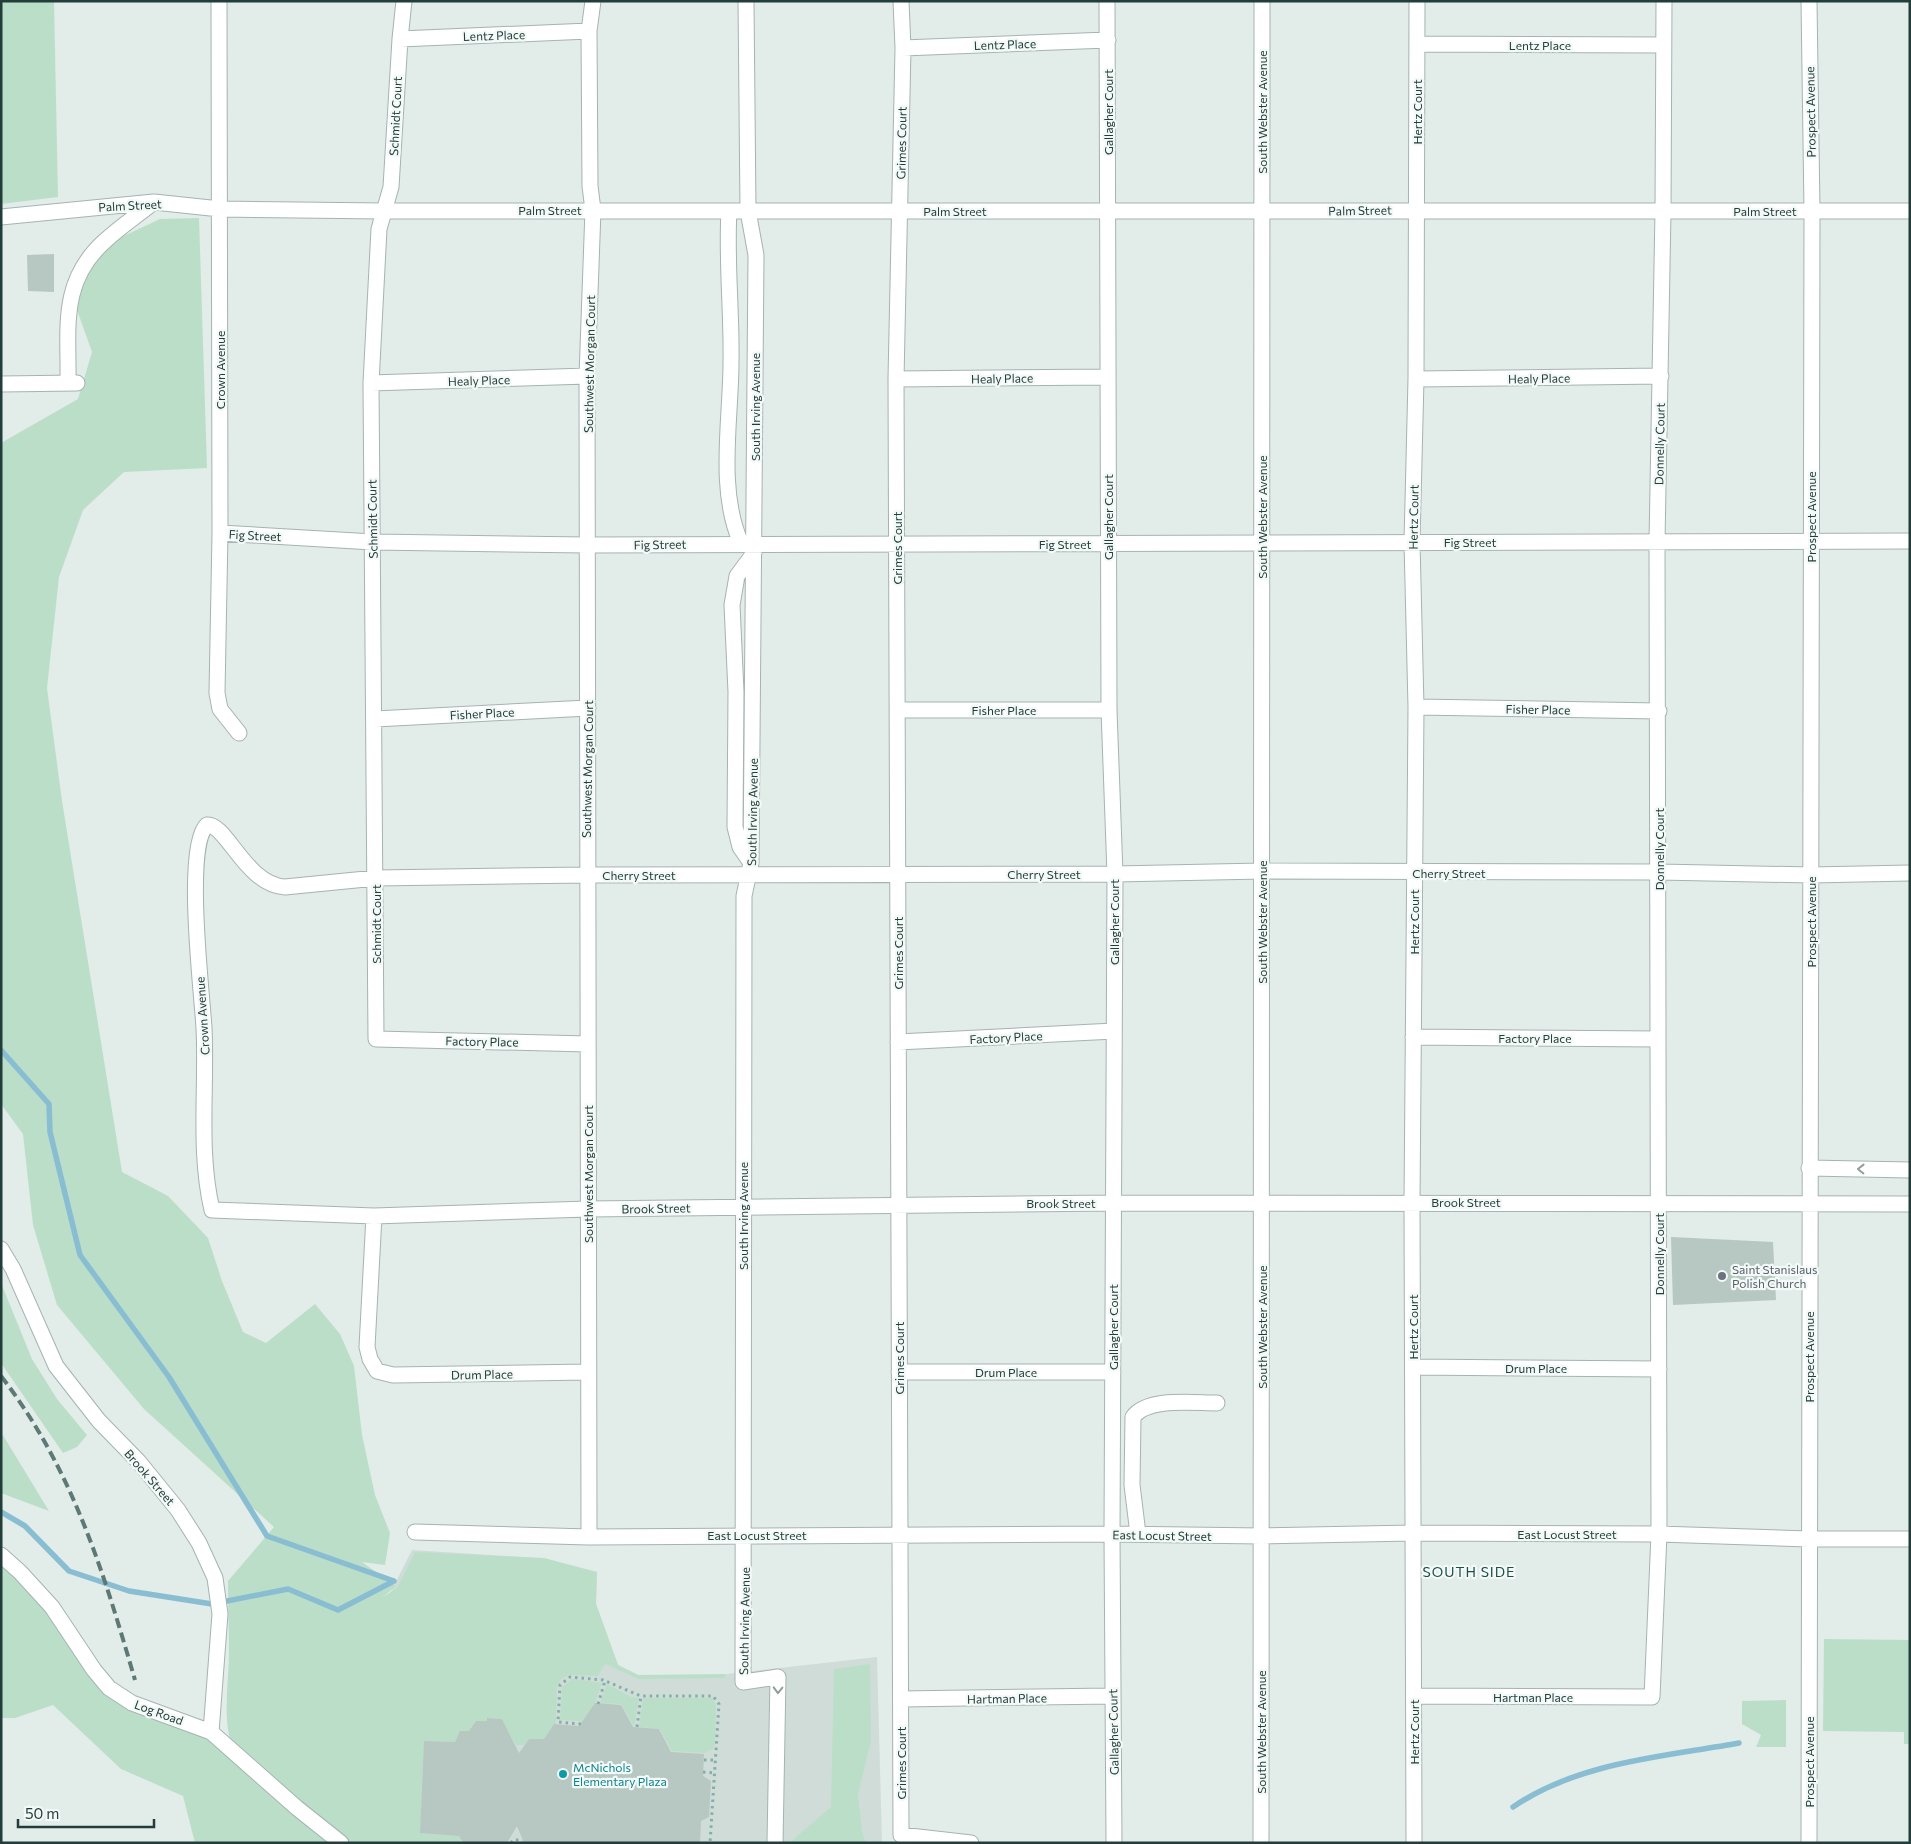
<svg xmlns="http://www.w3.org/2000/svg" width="1911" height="1844" font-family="Commissioner,sans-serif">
	<rect width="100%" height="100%" fill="#e2ece9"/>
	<path fill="#d0dcd8" d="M412,1550L535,1558L597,1572L596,1604L618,1665L638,1675H718L877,1657L882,1843H432L398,1824L282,1740L378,1617Z"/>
	<path fill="#bbdec9" d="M1,1H54L58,197L1,204Z
		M199,218L207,468L124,472L83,510L59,577L47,688L62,801L122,1172L168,1196L208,1238L222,1281L243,1332L266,1343L315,1304L340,1334L354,1366L362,1435L375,1495L390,1533L385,1565L362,1562L396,1586L383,1597L397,1588L415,1552L544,1558L597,1572L596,1604L618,1665L638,1675L726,1674L724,1678H718L639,1679L605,1664L598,1676L569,1675L561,1679L557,1687L556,1723L544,1739H529L524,1745H516L503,1722H498V1718H488L487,1721H476L469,1731H460L455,1742L424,1741L420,1833L459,1836L462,1843H346L232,1746C222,1716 229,1682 229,1651C229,1628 228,1604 228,1581L274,1527L144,1409L57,1305L33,1225L23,1134L1,1104V443L78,399L92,352L71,293L96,249L160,219Z
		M1,1283L32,1359L57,1399L87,1435L77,1447L63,1453L1,1363Z
		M1,1432L49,1511L1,1493Z
		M1,1564L36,1593L131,1708L203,1737L231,1755L334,1843H195L183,1796L121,1769L53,1705L15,1718H1Z
		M1824,1639L1910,1640V1744H1904V1732L1823,1731Z
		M870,1664L871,1741L858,1794L862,1832L866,1843H789L831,1807L834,1669Z
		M572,1679L602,1683L595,1703L582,1721L560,1720L562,1687Z
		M607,1684L631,1697L639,1698L634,1727L621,1704L600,1703Z
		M643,1698H712L716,1705L715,1744L713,1749L704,1753L672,1751L660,1729L639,1727Z
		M1786,1700V1747H1756L1761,1735L1742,1724V1701Z"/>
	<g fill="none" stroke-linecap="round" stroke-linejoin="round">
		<path stroke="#89bdd2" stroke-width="5.5" d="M1,1050L49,1104L50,1132L80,1255L169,1377L267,1536L394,1581
			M1,1512L25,1526L69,1571L129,1591L212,1604L288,1589L338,1610L394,1581
			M1513,1807C1579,1762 1662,1757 1739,1743"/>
	</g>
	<path fill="#b7c7c2" d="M54,254V292L28,291L27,255Z
		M1671,1237L1773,1242L1776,1300L1673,1305Z
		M595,1703L621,1705L633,1727L659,1729L671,1752L704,1754L703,1776L711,1781L709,1817L701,1821L700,1843H524L517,1826L507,1843H463L459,1836L420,1833L424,1741L455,1742L460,1731H469L476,1721H487V1718L502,1719L519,1753L529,1739H544L554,1724L579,1726Z"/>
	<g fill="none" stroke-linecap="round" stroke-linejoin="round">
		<g stroke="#a5b4b1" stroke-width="17">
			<path id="minor" d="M219,1L220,533L217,693L220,709L239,733
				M404,1L400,39L391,187L379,229L371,383L376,1039L588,1044
				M746,1L748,211L756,255L751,863L744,896L743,1682L778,1677L775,1843
				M901,1L903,48L896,379L901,1835L971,1843
				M1107,1L1109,710L1115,874L1112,1534L1114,1843
				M1809,1L1812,211L1809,1843
				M400,39L589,31
				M1417,44L1663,45
				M903,48L1108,40
				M729,211C726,261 732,312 731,362C731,419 717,490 741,543
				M1,217L154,202L220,209L383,211H1910
				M896,379L1108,377
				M1416,379L1661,376
				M68,383C69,328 59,281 106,240C121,226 138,215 154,202
				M371,383L587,376
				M1,384L77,383
				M220,533L373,542L588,545L1910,541
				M1416,707L1659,711
				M899,710H1109
				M375,719L588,708
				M751,863L740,847L735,827L736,692L732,605L737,576L754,553
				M1910,873L1811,875L1659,872L1262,871L1115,874L586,875L376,878L285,887C246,885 226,823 207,825C184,845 202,993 204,1028C207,1089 198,1150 212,1210L374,1216L588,1209L1113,1203L1910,1204
				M1413,1037L1658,1039
				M898,1042L1114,1031
				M1809,1168L1910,1170
				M374,1216L367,1347L370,1359L377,1371L393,1375L588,1372
				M1,1249L13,1269L56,1366L99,1421L139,1462L178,1510L199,1543L215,1578L220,1614L211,1732
				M1413,1367L1659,1369
				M899,1372H1113
				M415,1532L589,1537L1112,1534L1262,1536L1413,1533L1659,1534L1809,1539H1910
				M1138,1534L1132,1485L1133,1417C1148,1397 1193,1403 1217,1403
				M589,1537L587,376L593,210L590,186L589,31L593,1
				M1,1555L20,1572L52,1607L94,1670L109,1688L132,1703L211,1732L297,1808L341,1843
				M1414,1696L1652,1697L1659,1534L1657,542L1663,211L1664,1
				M901,1699L1113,1696
				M1261,1843L1262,1
				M1414,1843L1412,1202L1416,707L1412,542L1416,379L1417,1"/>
		</g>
		<path stroke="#82b0a8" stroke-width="3" stroke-dasharray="2.5 4" stroke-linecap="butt" d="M598,1704L605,1681
			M581,1724L558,1722L560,1685L570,1677L603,1680L641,1696H713L719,1704L710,1843
			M637,1727L641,1696
			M704,1760H716
			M703,1772L715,1773
			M511,1843L513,1840H520L522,1843"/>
		<use href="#minor" stroke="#fff" stroke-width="15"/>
		<path stroke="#5c7975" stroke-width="4" stroke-dasharray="10 5" stroke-linecap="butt" d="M1,1376C72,1468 103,1570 135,1680"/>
	</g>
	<defs><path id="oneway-chevron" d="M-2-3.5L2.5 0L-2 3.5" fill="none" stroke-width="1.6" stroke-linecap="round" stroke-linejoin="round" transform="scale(1.25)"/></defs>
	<g stroke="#909e9c">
		<use href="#oneway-chevron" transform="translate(1861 1169) rotate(-179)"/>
		<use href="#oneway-chevron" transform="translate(778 1690) rotate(91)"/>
	</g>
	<circle fill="#6b7280" stroke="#f3f9f6" stroke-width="2" cx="1722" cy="1276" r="5"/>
	<circle fill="#0f9aa8" stroke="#f3f9f6" stroke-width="2" cx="563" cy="1774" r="5"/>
	<g text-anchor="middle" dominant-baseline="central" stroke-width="4.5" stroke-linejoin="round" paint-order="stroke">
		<g font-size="12" fill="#223d3a" stroke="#f3f9f6">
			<text transform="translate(494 35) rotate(-2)">Lentz Place</text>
			<text transform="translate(1005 44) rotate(-2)">Lentz Place</text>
			<text x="1540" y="45">Lentz Place</text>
			<text transform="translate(1108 112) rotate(-90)">Gallagher Court</text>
			<text transform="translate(1262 112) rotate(-90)">South Webster Avenue</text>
			<text transform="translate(1417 112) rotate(-90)">Hertz Court</text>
			<text transform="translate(1810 112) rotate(-91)">Prospect Avenue</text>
			<text transform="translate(395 116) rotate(-87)">Schmidt Court</text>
			<text transform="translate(901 143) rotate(-89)">Grimes Court</text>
			<text transform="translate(130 205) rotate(-3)">Palm Street</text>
			<text x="550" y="210">Palm Street</text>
			<text transform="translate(1360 210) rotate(-1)">Palm Street</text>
			<text x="955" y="211">Palm Street</text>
			<text x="1765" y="211">Palm Street</text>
			<text transform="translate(589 364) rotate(-89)">Southwest Morgan Court</text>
			<text transform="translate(220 370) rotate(-90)">Crown Avenue</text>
			<text transform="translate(1002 378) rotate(-1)">Healy Place</text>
			<text transform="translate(1539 378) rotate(-1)">Healy Place</text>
			<text transform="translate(479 380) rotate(-2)">Healy Place</text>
			<text transform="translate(755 407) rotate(-90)">South Irving Avenue</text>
			<text transform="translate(1659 444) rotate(-89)">Donnelly Court</text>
			<text transform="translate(1108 517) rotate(-90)">Gallagher Court</text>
			<text transform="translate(1262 517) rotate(-90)">South Webster Avenue</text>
			<text transform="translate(1413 517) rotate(-89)">Hertz Court</text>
			<text transform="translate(1811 517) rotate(-90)">Prospect Avenue</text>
			<text transform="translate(372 519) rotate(-91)">Schmidt Court</text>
			<text transform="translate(255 535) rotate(3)">Fig Street</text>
			<text x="1470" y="542">Fig Street</text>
			<text transform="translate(660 544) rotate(-1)">Fig Street</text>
			<text x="1065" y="544">Fig Street</text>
			<text transform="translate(897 548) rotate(-90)">Grimes Court</text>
			<text transform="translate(1538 709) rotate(1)">Fisher Place</text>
			<text x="1004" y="710">Fisher Place</text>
			<text transform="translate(482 713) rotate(-3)">Fisher Place</text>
			<text transform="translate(587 769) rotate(-89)">Southwest Morgan Court</text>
			<text transform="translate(752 812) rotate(-89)">South Irving Avenue</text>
			<text transform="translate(1659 849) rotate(-90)">Donnelly Court</text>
			<text x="1449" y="873">Cherry Street</text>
			<text x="1044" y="874">Cherry Street</text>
			<text x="639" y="875">Cherry Street</text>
			<text transform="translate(1114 922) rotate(-90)">Gallagher Court</text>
			<text transform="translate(1262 922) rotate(-90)">South Webster Avenue</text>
			<text transform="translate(1414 922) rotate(-90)">Hertz Court</text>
			<text transform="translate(1811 922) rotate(-90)">Prospect Avenue</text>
			<text transform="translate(376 924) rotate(-90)">Schmidt Court</text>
			<text transform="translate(898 953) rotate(-90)">Grimes Court</text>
			<text transform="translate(202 1016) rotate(-94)">Crown Avenue</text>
			<text transform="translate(1006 1037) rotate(-3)">Factory Place</text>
			<text x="1535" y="1038">Factory Place</text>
			<text transform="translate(482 1041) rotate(1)">Factory Place</text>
			<text transform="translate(588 1174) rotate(-90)">Southwest Morgan Court</text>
			<text x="1466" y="1202">Brook Street</text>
			<text x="1061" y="1203">Brook Street</text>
			<text transform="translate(656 1208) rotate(-1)">Brook Street</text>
			<text transform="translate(743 1216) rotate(-90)">South Irving Avenue</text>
			<text transform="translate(1659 1254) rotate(-90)">Donnelly Court</text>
			<text transform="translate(1113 1327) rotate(-90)">Gallagher Court</text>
			<text transform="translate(1262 1327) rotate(-90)">South Webster Avenue</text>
			<text transform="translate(1413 1327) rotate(-90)">Hertz Court</text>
			<text transform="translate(1809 1357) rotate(-90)">Prospect Avenue</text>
			<text transform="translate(899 1358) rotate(-90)">Grimes Court</text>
			<text x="1536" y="1368">Drum Place</text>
			<text x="1006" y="1372">Drum Place</text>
			<text transform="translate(482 1374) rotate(-1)">Drum Place</text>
			<text transform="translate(150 1477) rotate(49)">Brook Street</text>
			<text x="1567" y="1534">East Locust Street</text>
			<text x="757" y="1535">East Locust Street</text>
			<text transform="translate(1162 1535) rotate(1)">East Locust Street</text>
			<text transform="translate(744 1621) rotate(-89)">South Irving Avenue</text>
			<text x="1533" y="1697">Hartman Place</text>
			<text transform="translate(1007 1698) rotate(-1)">Hartman Place</text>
			<text transform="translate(159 1712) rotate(20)">Log Road</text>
			<text transform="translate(1113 1732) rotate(-91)">Gallagher Court</text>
			<text transform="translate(1261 1732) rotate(-90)">South Webster Avenue</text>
			<text transform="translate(1414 1732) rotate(-90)">Hertz Court</text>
			<text transform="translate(1809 1762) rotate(-90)">Prospect Avenue</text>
			<text transform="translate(901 1763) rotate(-90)">Grimes Court</text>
		</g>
		<g font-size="12" fill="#5b616d" stroke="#f3f9f6" text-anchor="start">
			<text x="1732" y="1269">Saint Stanislaus<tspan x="1732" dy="14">Polish Church</tspan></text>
		</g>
		<g font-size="12" fill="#0d838f" stroke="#f3f9f6" text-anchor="start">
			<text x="573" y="1767">McNichols<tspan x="573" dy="14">Elementary Plaza</tspan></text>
		</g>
		<g font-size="14" letter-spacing="1" fill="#1d504a" stroke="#f3f9f6">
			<text x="1469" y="1571">SOUTH SIDE</text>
		</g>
	</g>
	<rect width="1911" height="1844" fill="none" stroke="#223d3a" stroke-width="5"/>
	<path d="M18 1819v8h136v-8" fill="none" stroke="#223d3a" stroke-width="2.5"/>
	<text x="25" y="1819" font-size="15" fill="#223d3a" stroke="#f3f9f6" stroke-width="4" paint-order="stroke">50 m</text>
</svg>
